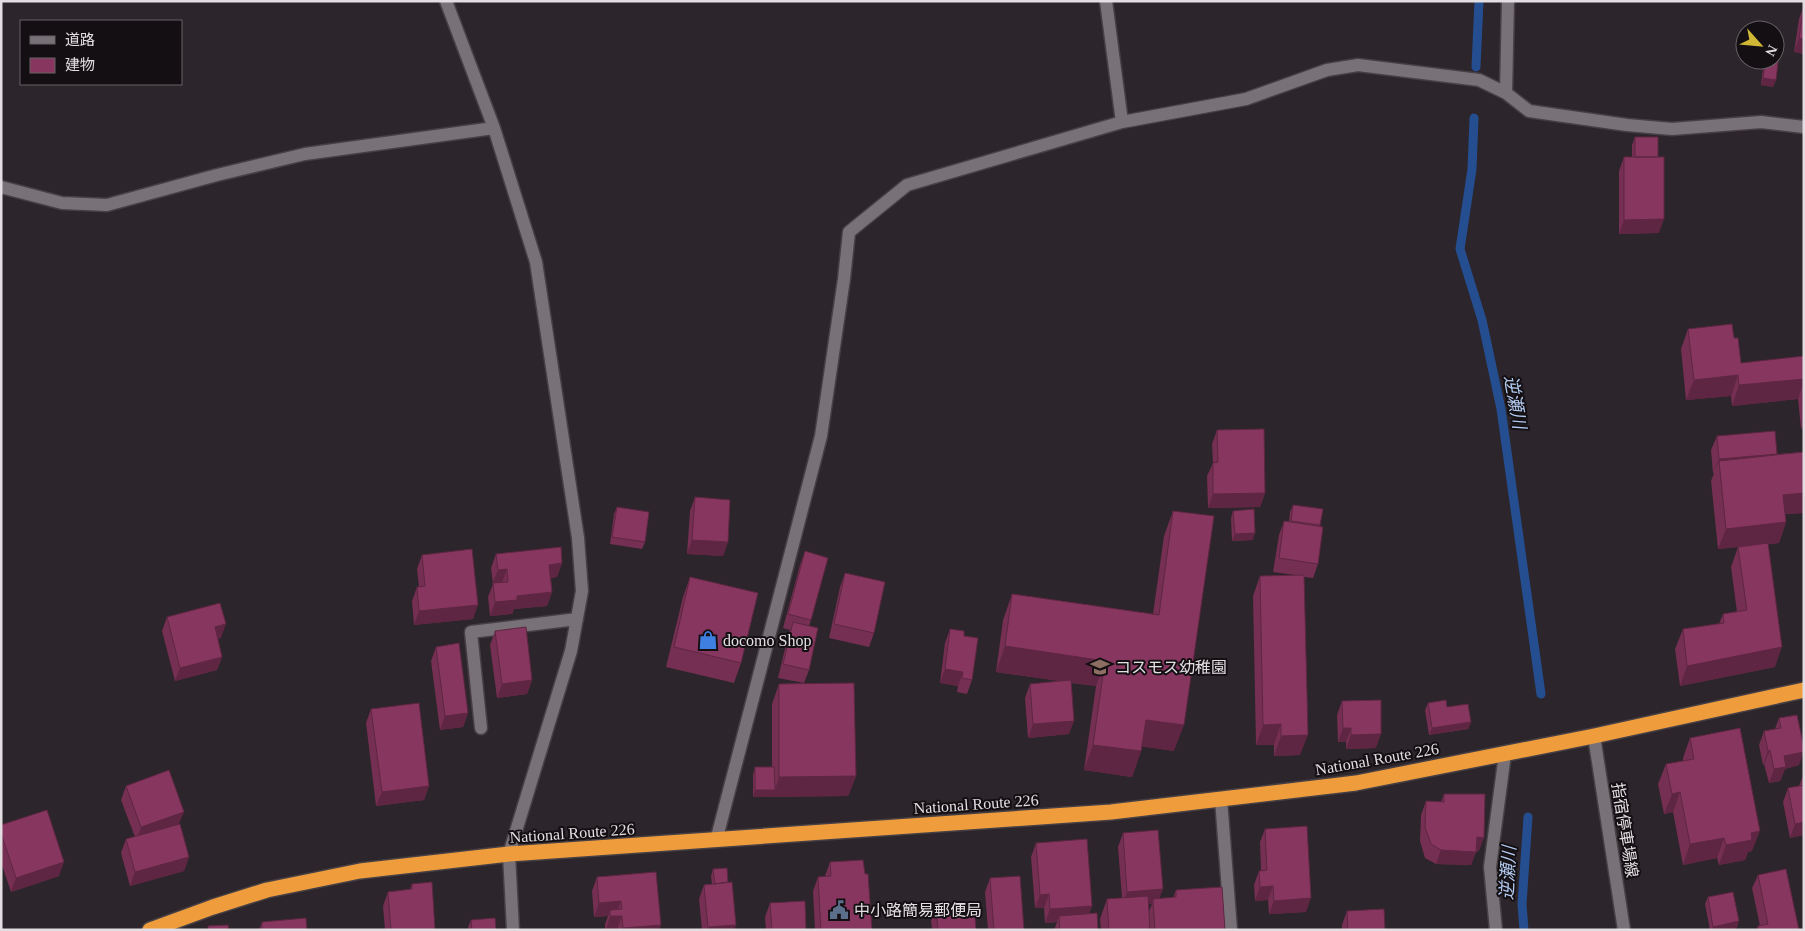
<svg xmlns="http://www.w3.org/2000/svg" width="1805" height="931" font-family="'Times New Roman','Noto Sans JP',serif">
	<rect width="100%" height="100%" fill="#2c252b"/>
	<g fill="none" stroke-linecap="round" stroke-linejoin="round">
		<path stroke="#254e90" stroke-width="9" d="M1476,67L1479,1
			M1474,118L1472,169L1460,249L1482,320L1501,409L1541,694
			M1524,930L1522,904L1528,817"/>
		<g stroke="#464045" stroke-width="15">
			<path id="street" d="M446,1L494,128L536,262L578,538L582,591L571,651L509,854L513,930
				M1106,1L1122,122
				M1506,93L1508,1
				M1,187L62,203L107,205L217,175L305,154L494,128
				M481,728L471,632L577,619
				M1221,799L1231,930
				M716,841L821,436L844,279L849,232L907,185L1122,122L1246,99L1327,70L1358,65L1479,80L1506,93L1529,111L1627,125L1672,129L1761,122L1804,127
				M1496,930L1490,867L1505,754"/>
		</g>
		<g stroke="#464045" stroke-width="15">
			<path id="secondary" d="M1594,736L1624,930"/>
		</g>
		<g stroke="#464045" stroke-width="18">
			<path id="highway" d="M150,930L213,907L267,890L360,871L509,854L1111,812L1356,783L1594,736L1804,690"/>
		</g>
		<use href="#street" stroke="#797178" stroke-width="12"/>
		<use href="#secondary" stroke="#797178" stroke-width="12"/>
		<use href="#highway" stroke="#ef9c3d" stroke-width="15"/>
	</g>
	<path fill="#742f52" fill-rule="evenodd" d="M1804,6V54L1794,52L1799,19Z
		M1764,60H1775L1776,80L1773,87L1761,85Z
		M1635,137L1659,233L1619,234V171L1624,157H1632V145Z
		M1688,329L1734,338L1741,363L1804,356V429H1801L1798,399L1732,406L1731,396L1686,400L1681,349Z
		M1217,430L1265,493L1260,507L1208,508L1207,476L1213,463L1212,444Z
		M1717,436L1777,454L1804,452V515V513L1785,514L1786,522L1779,543L1768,544L1775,667L1680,686L1675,649L1683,629L1719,624L1723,614L1737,612L1731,567L1738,547L1718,549L1711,481L1714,473H1713L1711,450Z
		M695,497L728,542L723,556L687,554L690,511Z
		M1293,505L1323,509L1320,527L1318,564L1313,578L1304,577L1300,755L1274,756V745H1256L1253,596L1260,576L1295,575L1273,572L1279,535L1284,521L1289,522L1290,512Z
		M617,507L645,542L642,549L610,544L614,514Z
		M1173,511L1174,751L1142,746L1141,751L1132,777L1084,770L1096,686L1071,683L1069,734L1028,738L1025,698L1030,684L1059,681L996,672L1003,620L1012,594L1153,614L1164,536Z
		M1233,511L1253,540L1232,541L1231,518Z
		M805,551L811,620L809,626V670L804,683L856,776L848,796L753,797V775L755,767H772V704L779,684L804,683L778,678L788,636L790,630L783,628L800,565Z
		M496,554L562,563L557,577L551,578L552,592L547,606L514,609L512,614L490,616L488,597L493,584L491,568Z
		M422,555L473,619L414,625L412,601L417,587H419L417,569Z
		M845,573L874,633L869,647L829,638L840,587Z
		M690,577L741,663L734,683L666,667L683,597Z
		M167,617L221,638L218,639L222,657L217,670L175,681L162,631Z
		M950,629L964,636L972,680L967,694L957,692L958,686L940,683L945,643Z
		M495,631L532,680L527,694L497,698L490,645Z
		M436,647L468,713L463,727L440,730L431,661Z
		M1342,701L1376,748L1346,749V742H1338L1337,715Z
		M1428,703L1447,707L1471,722L1468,729L1429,735L1425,710Z
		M371,709L429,786L424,800L376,806L366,723Z
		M1779,718L1799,765L1785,769L1780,781L1769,783L1764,764L1763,765L1759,745L1764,731L1775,729Z
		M1690,738L1752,851L1748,852L1745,860L1719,865L1717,858L1683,865L1673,812L1664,814L1658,784L1666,764L1683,761V758Z
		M1803,776H1804V835L1790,838L1783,802L1788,788L1799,786Z
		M126,786L179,824L189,857L184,871L130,886L121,853L126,839L135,837L121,800Z
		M1444,794L1479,851L1476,852L1471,865L1436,864L1425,858L1420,841L1421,815L1426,801L1441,802Z
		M1,825L59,876L11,892L1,862Z
		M1265,829L1306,912L1269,914L1268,900L1255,901L1254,885L1259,871H1261L1260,842Z
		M1123,833L1159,899L1173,898L1176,890L1225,930H1101L1100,919L1107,899L1122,898L1118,847ZM1149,904H1152L1149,911Z
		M1036,843L1092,906L1089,913L1098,930H1054L1057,922L1045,923L1044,908H1035L1031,857Z
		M830,862L865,874L872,930H815L813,891L818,877L825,876Z
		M713,869L728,882L736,925L734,930H702L699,899L704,885L712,884L711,876Z
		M1758,875L1799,930H1756L1758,926H1760L1752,888Z
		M597,877L659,930H605V924L608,916L594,917L592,891Z
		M990,878L1024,930H988L985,892Z
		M412,884L435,930H385L383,906L388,892L410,889Z
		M1708,897L1737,928L1730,930H1710L1705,904Z
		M770,903L806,930H766L765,917Z
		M936,907L976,930H932L931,921Z
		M1347,911L1385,930H1342V925Z
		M471,920L496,930H469L468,927Z
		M262,922L307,930H259Z"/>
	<path fill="#5e2642" d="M1799,38L1804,39V54L1794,52Z
		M1763,78L1776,80L1773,87L1761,85Z
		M1664,219L1659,233L1619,234L1624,220Z
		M1738,375L1731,396L1686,400L1694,380Z
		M1804,379V382L1798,399L1732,406L1739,385Z
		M1804,421V429H1801Z
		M1777,454L1719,461L1713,473L1719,459Z
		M1265,493L1260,507L1208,508L1213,494Z
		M1804,493V513L1776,515L1783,495Z
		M1786,522L1779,543L1718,549L1726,529Z
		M1255,533L1253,540L1232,541L1235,534Z
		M692,540L728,542L723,556L687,554Z
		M562,563L557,577L544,579L549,565Z
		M507,569L502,583L492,584L498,570Z
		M552,592L547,606L514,609L512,614L490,616L495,602L517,596Z
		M478,605L473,619L414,625L419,611Z
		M226,624L221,638L210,641L215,627Z
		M1005,646L1105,661L1096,686L996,672Z
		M1782,647L1775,667L1680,686L1687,666Z
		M222,657L217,670L175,681L180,668Z
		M945,669L963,672L958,686L940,683Z
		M532,680L527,694L497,698L502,684Z
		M468,713L463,727L440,730L445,716Z
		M1146,720L1184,725L1174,751L1137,746Z
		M1074,721L1069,734L1028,738L1033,724Z
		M1471,722L1468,729L1429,735L1432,728Z
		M1281,724L1274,745H1256L1263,725Z
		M1343,728H1351L1346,742H1338Z
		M1381,734L1376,748L1346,749L1351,735Z
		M1308,735L1300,755L1274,756L1281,736Z
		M1093,745L1141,751L1132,777L1084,770Z
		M1770,750L1764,764L1763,765L1768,751Z
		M1804,752L1799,765L1785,769L1780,781L1769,783L1774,769L1784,756Z
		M856,776L848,796L753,797L755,790H775L779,777Z
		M429,786L424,800L376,806L382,792Z
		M1680,792L1673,812L1664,814L1672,794Z
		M184,812L178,826L136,841L141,827Z
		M1804,822V835L1790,838L1795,824Z
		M1760,831L1752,851L1748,852L1745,860L1719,865L1726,845L1751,833Z
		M1477,837L1484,838L1479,851H1472Z
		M1724,838L1717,858L1683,865L1690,844Z
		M1441,850L1476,852L1471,865L1436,864Z
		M189,857L184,871L130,886L135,872Z
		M64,862L59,876L11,892L16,878Z
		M1273,886L1268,900L1255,901L1260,887Z
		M1163,889L1158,903L1153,899L1152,904L1122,906L1127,892Z
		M1049,894L1044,908H1035L1040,895Z
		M1311,898L1306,912L1269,914L1274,901Z
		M621,901L616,915L610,910L608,916L594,917L599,903Z
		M1092,906L1087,920L1059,916L1057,922L1045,923L1050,909Z
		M610,916H622L617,930H606Z
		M1739,921L1737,928L1730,930H1712L1713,927Z
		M661,925L659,930H623V928Z
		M736,925L734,930H707L708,927Z"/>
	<path fill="#87375f" stroke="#5e2642" d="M1804,6V39L1799,38Z
		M1775,53L1779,54L1776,80L1763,78L1766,60H1775Z
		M1635,137H1658V157H1635Z
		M1624,157H1664V219L1624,220Z
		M1732,324L1734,338H1738L1741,363L1804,356V379L1739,385L1738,375L1694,380L1688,329Z
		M1264,429L1265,493L1213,494V463L1218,462L1217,430Z
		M1775,431L1777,454L1719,459L1717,436Z
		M1804,452V493L1783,495L1786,522L1726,529L1719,461Z
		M695,497L730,500L728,542L692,540Z
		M1293,505L1323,509L1320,525L1291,521Z
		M617,507L649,512L645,542L612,537Z
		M1254,509L1255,533L1235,534L1233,511Z
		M1173,511L1214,516L1184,725L1146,720L1141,751L1093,745L1105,661L1005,646L1012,594L1159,615Z
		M1284,521L1323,527L1318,564L1279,558Z
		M1768,543L1782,647L1687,666L1683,629L1724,623L1723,614L1747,610L1738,547Z
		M561,547L562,563L549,565L552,592L517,596V600L495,602L493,583L508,582L507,569L498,570L496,554Z
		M472,549L478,605L419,611L417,587L425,586L422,555Z
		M805,551L828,558L811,620L788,614Z
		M845,573L885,582L874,633L834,624Z
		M1304,575L1308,735L1281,736V724L1263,725L1260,576Z
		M690,577L758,593L741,663L674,647Z
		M220,603L226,624L215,627L222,657L180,668L167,617Z
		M793,622L818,628L809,670L783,664Z
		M526,627L532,680L502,684L495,631Z
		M950,629L964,631V636L978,638L972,680L962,678L963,672L945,669Z
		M459,643L468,713L445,716L436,647Z
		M1071,680L1074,721L1033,724L1030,684Z
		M854,683L856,776L779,777V684Z
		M1381,700V734L1351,735V728H1343L1342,701Z
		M1446,700L1447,707L1468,704L1471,722L1432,728L1428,703Z
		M419,703L429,786L382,792L371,709Z
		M1797,715L1804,748V752L1784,756L1786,767L1774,769L1770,750L1768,751L1764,731L1781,728L1779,718Z
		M1740,728L1760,831L1751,833L1752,840L1726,845L1724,838L1690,844L1680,792L1672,794L1666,764L1694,759L1690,738Z
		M755,767H774L775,790H755Z
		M169,770L184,812L141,827L126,786Z
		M1804,785V822L1795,824L1788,788Z
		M1444,794H1485L1484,838L1477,837L1476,852L1441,850L1431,844L1425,827L1426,801L1444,802Z
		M47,810L64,862L16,878L1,833V825Z
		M180,824L189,857L135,872L126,839Z
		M1307,826L1311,898L1274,901L1273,886L1260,887L1259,871L1267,870L1265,829Z
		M1158,830L1163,889L1127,892L1123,833Z
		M1087,839L1092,906L1050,909L1049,894L1040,895L1036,843Z
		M863,860L865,874H868L872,930H821L818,877L831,876L830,862Z
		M727,868L728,882L715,884L713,869Z
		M1786,869L1799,930H1758V926L1768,924L1758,875Z
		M656,872L661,925L623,928L622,916H610V910L622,909L621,901L599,903L597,877Z
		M1020,876L1024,930H994L990,878Z
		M432,882L435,930H391L388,892L412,889V884Z
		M732,882L736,925L708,927L704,885Z
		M1222,887L1225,930H1155L1153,899L1176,897V890Z
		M1733,892L1739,921L1713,927L1708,897Z
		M1148,896L1150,930H1109L1107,899Z
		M805,901L806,930H772L770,903Z
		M974,904L976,930H938L936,907Z
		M1384,909L1385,930H1348L1347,911Z
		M1097,913L1098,930H1060L1059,916Z
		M306,918L307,930H262V922Z
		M495,918L496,930H472L471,920Z
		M228,925L229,930H208V926Z"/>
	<defs>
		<g id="shop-bare" transform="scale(1.5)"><path d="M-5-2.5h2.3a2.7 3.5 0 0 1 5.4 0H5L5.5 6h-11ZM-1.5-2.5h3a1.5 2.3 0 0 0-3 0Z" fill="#3f7fe0" stroke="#130f12" stroke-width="2.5" paint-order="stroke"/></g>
		<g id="school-bare" transform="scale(1.5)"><path d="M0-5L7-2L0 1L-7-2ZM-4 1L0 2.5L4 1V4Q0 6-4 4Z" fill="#8d6e63" stroke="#130f12" stroke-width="2.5" paint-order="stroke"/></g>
		<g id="civic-bare" transform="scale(1.5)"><path d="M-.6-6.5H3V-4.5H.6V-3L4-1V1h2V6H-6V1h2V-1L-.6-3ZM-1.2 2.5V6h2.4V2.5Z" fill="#5c6f8a" stroke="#130f12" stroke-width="2.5" paint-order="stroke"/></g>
	</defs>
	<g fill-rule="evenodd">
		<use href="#shop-bare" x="708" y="640"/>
		<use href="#school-bare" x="1100" y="667"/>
		<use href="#civic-bare" x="839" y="910"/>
	</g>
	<g text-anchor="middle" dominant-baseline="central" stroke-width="4" stroke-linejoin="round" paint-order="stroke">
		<g font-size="16" fill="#e3dee2" stroke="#130f12" text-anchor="start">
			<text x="723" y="640">docomo Shop</text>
			<text x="1115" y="667">コスモス幼稚園</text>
			<text x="854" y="910">中小路簡易郵便局</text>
		</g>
		<g font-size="16" fill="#e3dee2" stroke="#130f12">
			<text transform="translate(1377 759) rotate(-10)">National Route 226</text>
			<text transform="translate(976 804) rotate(-4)">National Route 226</text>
			<text transform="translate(1625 830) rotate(81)">指宿停車場線</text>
			<text transform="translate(572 833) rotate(-4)">National Route 226</text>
		</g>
		<g font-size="18" font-style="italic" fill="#b1c9ef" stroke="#130f12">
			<text transform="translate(1515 402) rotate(80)">逆瀬川</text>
			<text transform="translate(1508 873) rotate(-87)">逆瀬川</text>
		</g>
	</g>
	<rect width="1805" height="931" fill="none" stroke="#e3dee2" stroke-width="5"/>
	<rect x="20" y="20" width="162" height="65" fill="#130f12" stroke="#666265"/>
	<rect x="30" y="36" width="25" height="8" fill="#797178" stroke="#666265"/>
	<text x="65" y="45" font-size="15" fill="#e3dee2">道路</text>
	<rect x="30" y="58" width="25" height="15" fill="#87375f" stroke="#666265"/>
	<text x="65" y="70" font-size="15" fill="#e3dee2">建物</text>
	<g transform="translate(1760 45) rotate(117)"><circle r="24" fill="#130f12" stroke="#666265"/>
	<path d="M0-4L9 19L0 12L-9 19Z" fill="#d0b736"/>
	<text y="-8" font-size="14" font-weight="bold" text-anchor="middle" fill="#e3dee2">N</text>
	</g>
</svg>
